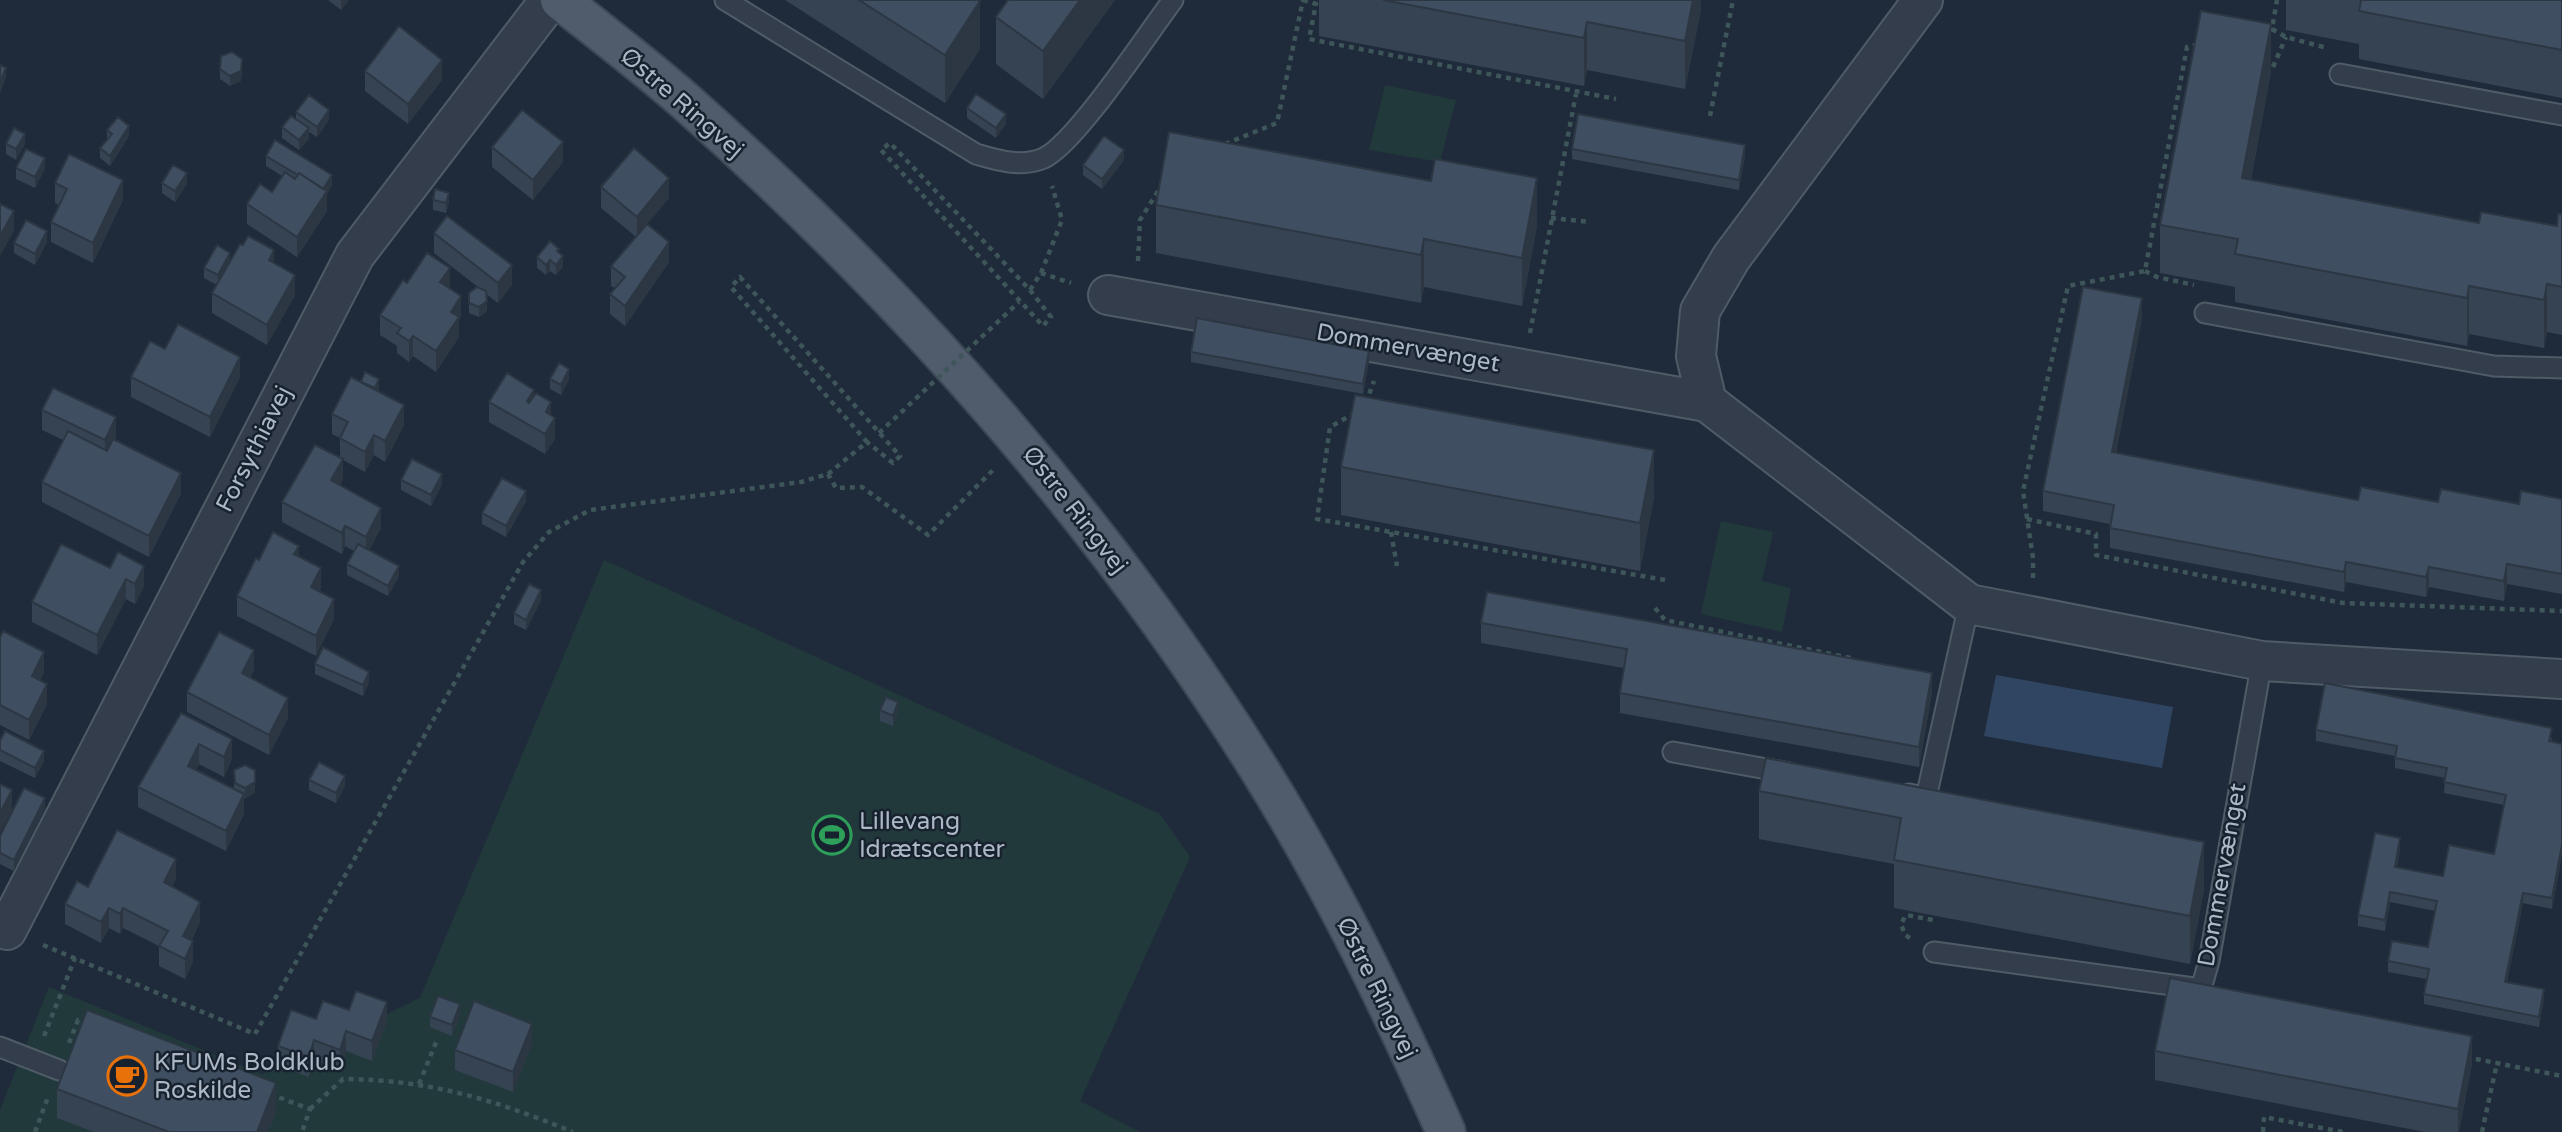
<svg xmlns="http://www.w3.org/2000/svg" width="2562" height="1132" font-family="'Varela Round',sans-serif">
	<rect width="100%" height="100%" fill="#1f2b3a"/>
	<path fill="#21393b" d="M1385,85L1456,100L1440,162L1369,150Z
		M1721,521L1773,532L1762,581L1791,588L1782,632L1701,614Z
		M604,560L1160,814L1190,857L1080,1101L1140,1132H0V1110L49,987L262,1074L420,998Z"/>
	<path fill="#2f4561" d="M1996,675L2173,707L2162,768L1984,736Z"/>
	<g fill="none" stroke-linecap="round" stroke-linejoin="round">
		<g stroke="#505b68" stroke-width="23">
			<path id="service" d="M725,0L976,154C997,160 1021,168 1044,158C1076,143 1148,33 1173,0
				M2340,74L2562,115
				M2205,313L2494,366L2562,368
				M1673,752L1789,773
				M1909,794L1926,798L1969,604
				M1934,952L2201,989L2209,961L2262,661
				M0,1047L59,1070"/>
		</g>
		<g stroke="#505b68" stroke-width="42">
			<path id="minor" d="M1108,295L1707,402L1969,604L2262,661L2562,679
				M1707,402L1696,356L1700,311L1731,258L1923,0
				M0,927L7,930L355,255L550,0"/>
		</g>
		<g stroke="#3c4654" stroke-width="42">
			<path id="primary" d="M560,0C602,33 645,66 685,101C906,297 1102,518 1259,769C1331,884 1391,1008 1446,1132"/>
		</g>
		<path stroke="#3e5659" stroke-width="4.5" stroke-dasharray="5 5" stroke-linecap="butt" d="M1303,0L1316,4L1309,39L1616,99
			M2272,29L2286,37L2327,48
			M2267,30L2272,29L2277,0
			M2273,67L2286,37
			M1710,116L1733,0
			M1225,144L1277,123L1303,0
			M1551,218L1590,222
			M1138,261L1140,220L1160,188
			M2145,271L2157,277L2194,285
			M1041,273L1062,220L1052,186
			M1030,290L1051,317L1043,326L881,150L890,143L1030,290L1041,273L1071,283
			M1530,333L1576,94
			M1366,403L1374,381
			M1355,413L1330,427L1317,519L1665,580
			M828,474L836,488L862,487L928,535L993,470
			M2027,519L2096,534V555L2343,603L2562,611
			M1391,532L1397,566
			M2033,578V558L2023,491L2068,286L2145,271L2187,47L2200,44
			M1655,608L1665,620L1851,658
			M1910,938L1905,935L1901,924L1906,915L1933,920
			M43,945L255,1034L523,562L549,532L590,510L801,482L828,474L867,442L731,287L740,277L900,456L893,463L867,442
			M44,1036L75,958
			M69,1043L78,1020L86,1023
			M2466,1057L2562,1076
			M419,1084L437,1040
			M270,1094L310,1109L302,1132
			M310,1109L343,1079C431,1080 492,1099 573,1132
			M35,1132L48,1097
			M2263,1132L2264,1117L2343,1132
			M2482,1132L2497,1063"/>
		<use href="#service" stroke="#333d4b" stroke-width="19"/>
		<use href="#minor" stroke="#333d4b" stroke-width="38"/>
		<use href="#primary" stroke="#505c6b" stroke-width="38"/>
		<path stroke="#3e5659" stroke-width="4.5" stroke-dasharray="5 5" stroke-linecap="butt" d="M879,433L1019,302"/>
	</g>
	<path fill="#364353" d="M328,0H349L341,10Z
		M785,0H978L980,49L945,103Z
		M1115,0L1043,99L996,64V17Z
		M1319,0H1701V10L1685,89L1587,70L1584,86L1319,36Z
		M2286,0H2562V98L2359,59V44L2286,30Z
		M220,69H242L241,81L230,86L220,79Z
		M365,71L442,80L408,124L365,91Z
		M2271,72L2251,180L2479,223L2557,226L2562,214V335L2547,332L2544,348L2469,334L2467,346L2235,302V287L2160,273V225Z
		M967,108L1006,124L996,138L967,118Z
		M296,112L329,120L317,137L309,132V139L299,150L282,138V127L296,119Z
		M107,130L129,136L110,166L100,158V148L107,140Z
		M6,144H25L16,160L6,154Z
		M492,147L563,162L533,200L492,167Z
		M1572,149L1745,155L1739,190L1572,159Z
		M266,156L332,185L327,194V211L297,257L247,224V204L272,192L282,176L266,166Z
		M1124,160L1102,189L1083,175V165Z
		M16,168H45L35,188L16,179Z
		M55,183L123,200L93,263L51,242V222L59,205L55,203Z
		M162,183L187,184L175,202L162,193Z
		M601,187L669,198L647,224L669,262L625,326L610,314V294L615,288L611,286V266L636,237L601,208Z
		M433,200L449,203L446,213L433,210Z
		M1156,205L1537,226L1522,306L1424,287L1421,303L1156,253Z
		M434,233L512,285L498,303L486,294L487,311L479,317L469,313V293L478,287L434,253Z
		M47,242L35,265L14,253V243Z
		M559,253L563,267L556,275L550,271L546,275L537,268V257Z
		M230,261L274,263L295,295L267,345L212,313V293L217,285L204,278V268Z
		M407,283L450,289L461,317L459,320V337L436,372L413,356L409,362L397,353V346L380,335V315Z
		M2142,318L2116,453L2358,500L2519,504L2562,499V594L2507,584L2504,601L2429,587L2426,597L2346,582L2344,592L2110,548V524L2043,511V491Z
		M1191,352L1369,361L1363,394L1191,362Z
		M131,377H240L210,437L131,397Z
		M550,379H569L561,395L550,389Z
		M361,382L379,389L378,391L404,425L385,462L374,455L365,472L343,460V479L340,485L381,528L369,550L399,576L388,596L347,575V564L354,551L345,546L342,554L282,522V502L340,458V438L332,434V414Z
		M534,395L551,416L555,439L545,454L489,422V402Z
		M42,410L116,438L115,440L181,493L149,557L42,502V482L63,440L42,430Z
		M1341,467L1654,498L1640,571L1341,515Z
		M401,480L442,484L431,506L401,490Z
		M526,501L506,537L482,524V513Z
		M61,544L144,586L135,604L126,599L97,655L32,622V602Z
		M299,556L321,588L319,591L334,619L316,656L237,616V596L259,560Z
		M541,600L526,630L514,624V613Z
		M1481,623L1932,693L1919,767L1620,713V693L1624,668L1481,643Z
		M0,637L44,672L40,680L47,704L29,740L0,725Z
		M315,664L369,682L363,696L315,674Z
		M254,670L250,678L288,718L269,755L187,712V692Z
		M880,710L898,712L893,726L880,721Z
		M181,713L232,759L224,777L199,764L196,770L234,789V770L255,793L244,798V814L226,851L138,807V787Z
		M2316,730L2552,738L2551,742L2562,744V855L2552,909L2523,903L2507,982L2544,999L2539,1027L2424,1004V994L2427,979L2388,972V961L2428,947L2435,911L2390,902L2385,931L2358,926V915L2400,849L2397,867L2443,876L2494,854L2504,805L2444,793L2445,778L2395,768V756L2316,741Z
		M0,741L44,761L35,778L0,761Z
		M1766,758L2204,890L2190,964L1894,908V864L1759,839V791Z
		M309,780L345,786L336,803L309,790Z
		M45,808L14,871L0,864V836Z
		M176,879L172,886L200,922L191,941L193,962L185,979L159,966V946L123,928L120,934L109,928L101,943L65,924V904L88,887Z
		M349,1010L387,1022L372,1061L346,1051L340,1070L314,1060L309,1077L278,1066V1046L316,1019Z
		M460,1015L452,1036L430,1027V1017Z
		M532,1044L513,1092L455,1070V1050Z
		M2155,1051L2472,1064L2459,1132H2425L2155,1080Z
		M57,1089L276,1112L268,1132H94L57,1118Z"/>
	<path fill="#2c3743" d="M341,0H349L341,10Z
		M1080,0H1115L1043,99V51Z
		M1693,0H1701V10L1685,89V41Z
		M980,1V49L945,103V55Z
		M1587,22V70L1584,86V38Z
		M2271,24V72L2242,226V178Z
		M242,59L241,81L230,86V76Z
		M442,60V80L408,124V104Z
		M6,68V78L0,93V82Z
		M329,110V120L317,137V127Z
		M1006,114V124L996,138V128Z
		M129,126V136L110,166V156Z
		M309,128V139L299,150V140Z
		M25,134V144L16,160V149Z
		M563,142V162L533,200V180Z
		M1745,145V155L1739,190V180Z
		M1124,150V160L1102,189V179Z
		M45,158V168L35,188V177Z
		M187,173V184L175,202V191Z
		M332,175V185L327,194V211L297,257V237L322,191Z
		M669,178V198L637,237V217Z
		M1537,178V226L1522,306V258Z
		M123,180V200L93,263V243Z
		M449,193V203L446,213V203Z
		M14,211V231L0,256V236Z
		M47,231V242L35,265V254Z
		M1424,239V287L1421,303V255Z
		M669,242V262L625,326V306Z
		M274,250V271L269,260Z
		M230,253V263L218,285V275Z
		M563,256V267L556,275V265Z
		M550,260V271L546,275V265Z
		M512,265V285L498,303V283Z
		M450,268V288L440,282Z
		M295,275V295L267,345V325Z
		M2547,284V332L2544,348V300Z
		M2469,286V334L2467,346V298Z
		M461,296V317L459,320V337L436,372V351L451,312Z
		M2142,298V318L2112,472V452Z
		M487,301V311L479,317V307Z
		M413,336V356L409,362V341Z
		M1369,351V361L1363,394V384Z
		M240,357V377L210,437V417Z
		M569,369V379L561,395V385Z
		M379,379V389L375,399V388Z
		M534,390V410L527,401Z
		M551,402V423L546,412Z
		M404,405V425L385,462V441Z
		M116,417V438L105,460V440Z
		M555,418V439L545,454V434Z
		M374,435V455L365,472V452Z
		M1654,450V498L1640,571V523Z
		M343,459V479L331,500V480Z
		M181,473V493L149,557V536Z
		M442,474V484L431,506V495Z
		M526,491V501L506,537V526Z
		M381,508V528L366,557V537Z
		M345,526V546L342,554V533Z
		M299,546V566L294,554Z
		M2346,562V582L2344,592V572Z
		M2507,564V584L2504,601V581Z
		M144,566V586L135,604V584Z
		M399,566V576L388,596V586Z
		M2429,567V587L2426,597V577Z
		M321,568V588L311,607V587Z
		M126,579V599L97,655V635Z
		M541,590V600L526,630V620Z
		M334,599V619L316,656V636Z
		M254,650V670L242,693V673Z
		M44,652V672L32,696V676Z
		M369,672V682L363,696V685Z
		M1932,673V693L1919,767V747Z
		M47,684V704L29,740V720Z
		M288,698V718L269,755V735Z
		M898,702V712L893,726V716Z
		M232,739V759L224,777V757Z
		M199,744V764L188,786V766Z
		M44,751V761L35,778V768Z
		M345,776V786L336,803V793Z
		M255,782V793L245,799V788Z
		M12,790V810L0,833V813Z
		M244,794V814L226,851V831Z
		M45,798V808L14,871V860Z
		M2400,838V849L2395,877V867Z
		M2204,842V890L2190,964V916Z
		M2562,845V855L2552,909V898Z
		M176,859V879L164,902V882Z
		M2390,892V902L2385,931V920Z
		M2523,893V903L2505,992V982Z
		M200,902V922L183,956V936Z
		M109,908V928L101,943V922Z
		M123,908V928L120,934V914Z
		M193,941V962L185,979V959Z
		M2544,989V999L2539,1027V1017Z
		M387,1002V1022L372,1061V1041Z
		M460,1004V1015L452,1036V1025Z
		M532,1024V1044L513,1092V1072Z
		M346,1031V1051L340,1070V1050Z
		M2472,1036V1064L2459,1132H2458V1109Z
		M314,1040V1060L309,1077V1057Z
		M276,1083V1112L268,1132H257Z"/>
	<path fill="#3f4e60" stroke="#2c3743" stroke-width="2" d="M859,0H978L980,1L945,55Z
		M1008,0H1080L1043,51L996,17Z
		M1383,0H1693L1685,41L1587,22L1584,38Z
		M2361,0H2562V50L2359,11Z
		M2201,11L2271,24L2242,178L2479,223L2481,212L2557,226L2558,214H2562V287L2547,284L2544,300L2469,286L2467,298L2235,254L2238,239L2160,225Z
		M399,26L442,60L408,104L365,71Z
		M232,52L242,59L241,71L230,76L220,69L221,56Z
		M0,65L6,68L0,82Z
		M976,94L1006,114L996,128L967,108Z
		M309,95L329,110L317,127L296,112Z
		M522,110L563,142L533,180L492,147Z
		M1578,114L1745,145L1739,180L1572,149Z
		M291,116L309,128L299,140L282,127Z
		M118,117L129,126L110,156L100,148L112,134L107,130Z
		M14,128L25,134L16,149L6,144Z
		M1169,132L1431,181L1435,159L1537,178L1522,258L1424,239L1421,255L1156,205Z
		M1104,136L1124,150L1102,179L1083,165Z
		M275,140L332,175L323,189L299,173L298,175L266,156Z
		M634,148L669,178L637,217L601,187Z
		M26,149L45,158L35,177L16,168Z
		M69,154L123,180L93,243L51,222L67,189L55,183Z
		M173,165L187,173L175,191L162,183Z
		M285,172L295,179L299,173L327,191L297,237L247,204L260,184L272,192Z
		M435,189L449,193L446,203L433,200Z
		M0,204L14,211L0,236Z
		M447,216L512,265L498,283L434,233Z
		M26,220L47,231L35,254L14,243Z
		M647,224L669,242L625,306L610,294L625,277L611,266Z
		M248,236L274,250L269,260L295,275L267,325L212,293L240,244L243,245Z
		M550,241L559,249L557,251L563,256L556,265L550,260L546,265L537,257Z
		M217,245L230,253L218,275L204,268Z
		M427,253L450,268L440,282L461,296L451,312L459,317L436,351L413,336L409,341L397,333L401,328L380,315L403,280L407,283Z
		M477,287L486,291L487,301L479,307L469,303V293Z
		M2083,287L2142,298L2112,452L2358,500L2361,487L2438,502L2441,489L2519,504L2521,491L2562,499V574L2507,564L2504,581L2429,567L2426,577L2346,562L2344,572L2110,528L2114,505L2043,491Z
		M1197,318L1369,351L1363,384L1191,352Z
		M178,324L240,357L210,417L131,377L150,341L165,349Z
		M559,363L569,369L561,385L550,379Z
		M365,372L379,379L375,388L361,382Z
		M507,373L534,390L527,401L529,403L536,393L551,402L546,412L555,418L545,434L489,402Z
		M351,377L404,405L385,441L374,435L365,452L340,438L348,422L332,414Z
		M53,388L116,417L105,440L42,410Z
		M1355,395L1654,450L1640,523L1341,467Z
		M68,431L107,451L113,439L181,473L149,536L42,482Z
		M315,445L343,459L331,480L381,508L366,537L345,526L342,533L282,502Z
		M412,459L442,474L431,495L401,480Z
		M502,478L526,491L506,526L482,513Z
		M273,532L299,546L294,554L321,568L311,587L334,599L316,636L237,596L256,558L259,560Z
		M61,544L110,568L118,552L144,566L135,584L126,579L97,635L32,602Z
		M358,544L399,566L388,586L347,564Z
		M529,584L541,590L526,620L514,613Z
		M1487,592L1932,673L1919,747L1620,693L1627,649L1481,623Z
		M3,631L44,652L32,676L47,684L29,720L0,705V637Z
		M219,632L254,650L242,673L288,698L269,735L187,692Z
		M323,647L369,672L363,685L315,664Z
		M2325,683L2552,728L2549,741L2562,744V845L2552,898L2523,893L2505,982L2544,989L2539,1017L2424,994L2429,969L2388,961L2392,941L2428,947L2437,901L2390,892L2385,920L2358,915L2375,833L2400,838L2395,867L2443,876L2449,845L2494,854L2506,795L2444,782L2447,768L2395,758L2397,746L2316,730Z
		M886,697L898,702L893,716L880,710Z
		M181,713L232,739L224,757L199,744L188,766L244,794L226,831L138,787Z
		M5,731L44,751L35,768L0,750V741Z
		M1766,758L2204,842L2190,916L1894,860L1901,818L1759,791Z
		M319,762L345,776L336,793L309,780Z
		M245,765L255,770V782L245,788L235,783L234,770Z
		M0,784L12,790L0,813Z
		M24,788L45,798L14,860L0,853V836Z
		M117,830L176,859L164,882L200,902L183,936L193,941L185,959L159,946L168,931L123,908L120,914L109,908L101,922L65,904L77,881L88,887Z
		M2170,978L2472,1036L2458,1109L2155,1051Z
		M356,991L387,1002L372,1041L346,1031L340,1050L314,1040L309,1057L278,1046L291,1010L316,1019L323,1001L349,1010Z
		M438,996L460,1004L452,1025L430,1017Z
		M474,1001L532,1024L513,1072L455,1050Z
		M87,1010L276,1083L257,1132H169L57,1089Z"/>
	<defs>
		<g id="stadium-ring" transform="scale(2.0125)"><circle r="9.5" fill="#18222f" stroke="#2e9e5b" stroke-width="1.5"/><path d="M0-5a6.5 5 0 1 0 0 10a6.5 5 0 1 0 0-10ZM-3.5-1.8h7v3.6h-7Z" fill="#2e9e5b"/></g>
		<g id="cafe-ring" transform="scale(2.0125)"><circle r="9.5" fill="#18222f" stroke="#e8710a" stroke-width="1.5"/><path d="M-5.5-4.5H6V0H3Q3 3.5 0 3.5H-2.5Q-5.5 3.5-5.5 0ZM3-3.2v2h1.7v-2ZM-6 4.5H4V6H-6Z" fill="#e8710a"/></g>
	</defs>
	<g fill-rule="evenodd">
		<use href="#stadium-ring" x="832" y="835"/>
		<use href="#cafe-ring" x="127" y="1076"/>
	</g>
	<g text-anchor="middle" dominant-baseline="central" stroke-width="5" stroke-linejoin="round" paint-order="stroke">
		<g font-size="24" fill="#adb8c7" stroke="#18222f">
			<text transform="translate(682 103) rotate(41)">Østre Ringvej</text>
			<text transform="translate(1408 348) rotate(10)">Dommervænget</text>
			<text transform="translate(254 449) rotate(-63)">Forsythiavej</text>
			<text transform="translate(1075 510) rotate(52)">Østre Ringvej</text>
			<text transform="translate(2222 875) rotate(-80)">Dommervænget</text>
			<text transform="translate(1377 988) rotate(64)">Østre Ringvej</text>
		</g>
		<g font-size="24" fill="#adb8c7" stroke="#18222f" text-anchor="start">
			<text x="859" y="821">Lillevang<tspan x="859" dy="28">Idrætscenter</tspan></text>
			<text x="154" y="1062">KFUMs Boldklub<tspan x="154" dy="28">Roskilde</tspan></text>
		</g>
	</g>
</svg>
